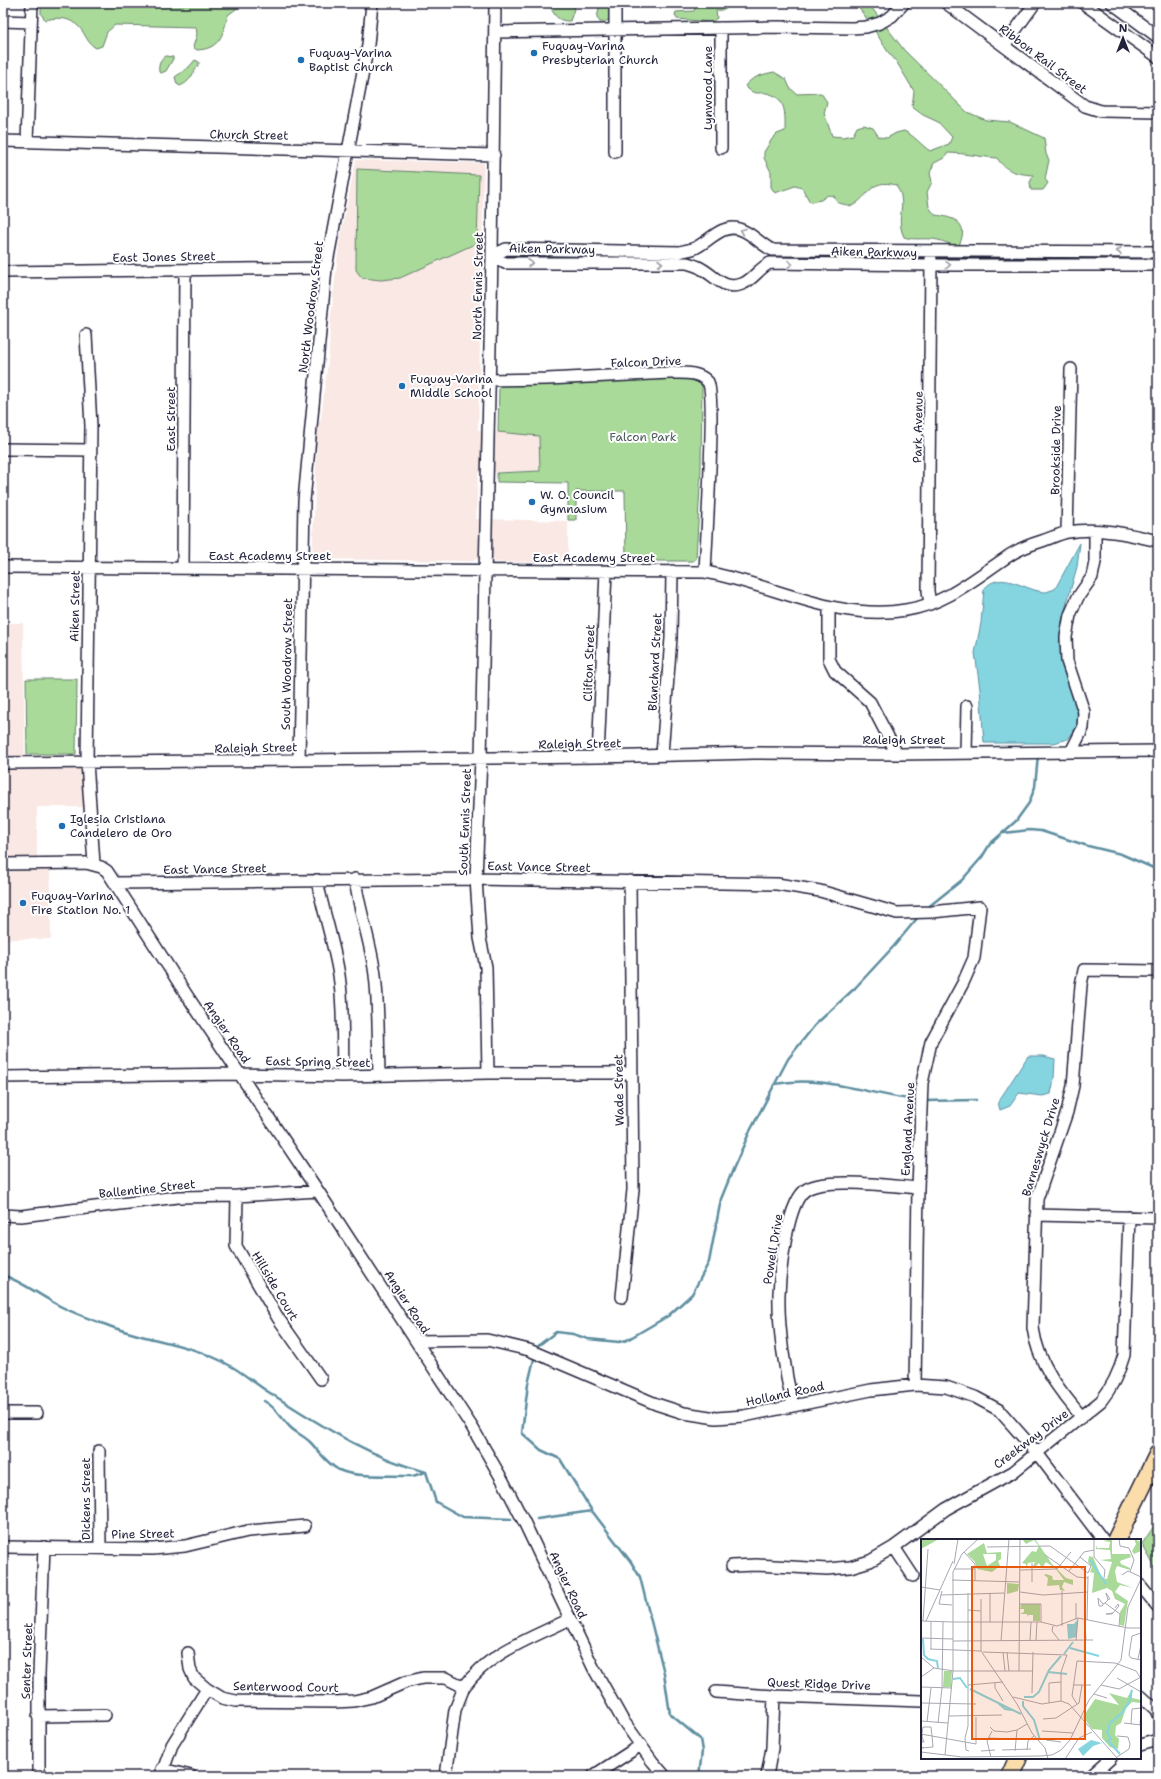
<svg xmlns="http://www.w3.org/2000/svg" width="1161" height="1779" font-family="'Shantell Sans',sans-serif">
	<rect width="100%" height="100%" fill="#fff"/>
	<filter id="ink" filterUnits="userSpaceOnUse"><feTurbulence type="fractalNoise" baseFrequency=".025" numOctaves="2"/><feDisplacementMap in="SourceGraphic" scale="8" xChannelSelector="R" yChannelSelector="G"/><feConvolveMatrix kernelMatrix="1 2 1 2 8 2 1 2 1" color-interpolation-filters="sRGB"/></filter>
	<g filter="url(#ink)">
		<path fill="#f9e8e4" d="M356,160L484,163L478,430L539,436L540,471L478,473L476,519L568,521V562H496L493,559H476L473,561L312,559L318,424L321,420L329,352L330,324L339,245Z
			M3,623H23L25,767L78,766L82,768L84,772L87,807H37V869H50L51,939H3Z"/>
		<path fill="#a9da9a" stroke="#667e6a" d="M41,3H244L228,15C223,35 220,49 197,50L193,47L197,34L196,27L115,25L107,32L102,46L96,48C87,43 86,35 80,28C70,17 58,17 45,20L41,14Z
			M550,3H576L570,21C558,22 552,14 550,3Z
			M600,3H611V18L605,22H600L597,18Z
			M697,3H727L726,9L716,11L717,18L712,22L677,19L675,15L676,12L694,11Z
			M855,3H868L904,50L967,112L986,120L1010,122L1044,138L1046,154L1049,160L1045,179L1048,183L1043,190H1031L1030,182L1034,175C1018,174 1006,172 997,158C980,157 965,153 948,153L944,158L934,163L930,173L932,182L927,192L929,207L935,215C954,217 970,223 959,245C948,245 947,242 938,240C926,237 915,241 904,237C896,220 904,212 901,196C901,193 897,188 896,185C870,178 870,196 852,206L838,203L834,196L828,195L821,200L810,202L802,188L795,186L775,193L771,187V172L764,158V152L772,139L777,134L785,131C785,117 787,99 770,94C759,90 756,98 745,86C751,77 764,74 774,72L786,79L790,88L797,94L821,93L827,102L824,113L832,136L843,137L853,135L857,127L864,125L873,128L879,137L887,138L896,133L904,131C915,136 921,145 930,151L949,144L952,137L938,122L923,115L912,107L914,91L896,61L888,52L870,23Z
			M166,56L173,57V59L166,71L161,73L159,72C158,65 160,60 166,56Z
			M195,60L199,62V64C193,72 191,82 180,86L177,84L175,77L189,67Z
			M357,169L479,175L477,243L400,278L381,280L362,278L356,270Z
			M669,378L693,379L702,386L701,468L696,559L693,561H626L625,491H576V520H568V483L497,482V473L540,471L539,436L498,432L499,385Z
			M26,679H77L76,754H27Z
			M1158,1520V1573L1142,1544Z"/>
		<path fill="#85d5e1" stroke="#5d8d9f" d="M1080,543L1077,567L1062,620L1059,643L1065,670L1079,712L1077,727L1068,739L1054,743H984L980,689L975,653L981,623L984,589C1001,568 1026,592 1046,592C1049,591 1052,590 1055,589Z
			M1028,1056H1043L1055,1059L1054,1079L1051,1094L1042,1096L1019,1093L1010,1106L1000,1110L998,1102Z"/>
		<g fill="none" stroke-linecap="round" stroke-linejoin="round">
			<path stroke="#5d8d9f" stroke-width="2.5" d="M1004,833L1029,830L1041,831L1088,846L1121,854L1158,870
				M927,908L962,880L982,857L990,844L1016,821L1029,803L1035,787L1038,755
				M775,1084C823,1074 871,1096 918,1100
				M925,1101L976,1100
				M3,1275C20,1281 35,1292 51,1301C68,1312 93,1320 112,1327C150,1341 191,1344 227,1364C243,1372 255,1384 270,1393C321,1425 366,1456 426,1472L436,1502L463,1517L511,1519
				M539,1345L556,1332L573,1334L588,1339L619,1342L627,1340L668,1316L692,1294L709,1262L721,1199L734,1167L750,1131L788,1059L815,1025L855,988L894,946L919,916
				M534,1359L528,1384L522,1433L541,1450L560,1459L592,1511L631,1562L640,1577L664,1673L670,1714L700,1739L702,1751L699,1776
				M264,1401C276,1407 281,1418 290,1427C296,1433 304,1436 310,1442C319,1451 327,1464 339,1470C356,1478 387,1475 406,1476H413L425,1472
				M537,1519L592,1511"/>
			<g stroke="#22223b" stroke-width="14">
				<path id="minor" d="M946,3L1085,106L1101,111L1158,112
					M1083,3L1158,57
					M1112,3L1158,37
					M3,21L31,22
					M721,28V148
					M495,32L777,27L852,28L866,27L880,23L892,16L904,3
					M1004,46L1035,3
					M3,141L494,155
					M27,142L32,3
					M615,152V3
					M492,256L505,263H687C693,265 698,266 702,269C715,276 724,291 742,284C753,280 759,268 770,263L931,265H1158
					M492,256L506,249L680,252C685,250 691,250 695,248C710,241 721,224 739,229C753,233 760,245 773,250L1158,252
					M3,272L326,268
					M86,335L91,426L87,762L94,864
					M489,380L547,379L670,373C682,373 699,371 708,382C716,394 706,547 705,572
					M3,449L90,450
					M1067,532L1071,369
					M3,567L705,572C773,584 836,622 906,610C946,604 974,579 1007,557C1018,549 1029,545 1042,541C1051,538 1059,534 1068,532C1098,527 1129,534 1158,541
					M183,568L185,270
					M930,604L928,591L931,259
					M829,608V659L835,671L870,702L897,754
					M1071,752L1083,728L1084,712L1067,661L1066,637L1070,615L1078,597L1092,577L1095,562V531
					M966,753L967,706
					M662,754L671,638L672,571
					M598,757L606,571
					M299,760L304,501L326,268L368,45L372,3
					M3,763L598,757L754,753L897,754L1158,751
					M3,864L86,863L101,867L107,871L186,994L318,1191L472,1427L503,1481L525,1524L593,1667L622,1719L652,1761L665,1776
					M355,879C359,911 371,942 375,975C379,1008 378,1042 379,1075
					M317,880C323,912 334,943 339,975C344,1008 342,1043 343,1076
					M115,883L476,879L777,884L820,891L897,913L932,912L980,907L974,958L963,983L931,1042L922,1083L918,1188L915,1385
					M488,1073L486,967L480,938L476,879L481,758L492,256L495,3
					M3,1077L239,1074L343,1076L488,1073H632
					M237,1196L236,1246L278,1318L321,1379
					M3,1215L21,1216L178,1197L237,1196L318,1191
					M1036,1215L1158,1218
					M622,1297L633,1190L630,881
					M418,1341L487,1340L529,1350L656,1404L684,1413L716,1418L744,1416L871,1390L915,1385L946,1387L975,1397L999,1410L1037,1453L1103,1540
					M793,1406C785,1373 778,1328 779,1294C780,1272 787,1200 807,1189C827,1177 892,1186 918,1188
					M3,1413H37
					M1082,1417C1059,1390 1038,1364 1033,1328L1037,1199L1067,1112L1073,1086L1081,985L1084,970L1158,971
					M99,1451L100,1547
					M3,1547L153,1549L185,1546L248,1531L305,1526
					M894,1547L913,1576
					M732,1566L756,1565L827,1569L850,1567L870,1561L894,1547L946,1509L1013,1472L1101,1401C1113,1386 1119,1373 1124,1355L1129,1217
					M1140,1585L1158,1607
					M188,1653L190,1669L194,1678L207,1689L222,1698L236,1701L334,1702L354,1701L372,1697L406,1682L423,1678H446L464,1687C489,1652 532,1638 570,1619
					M716,1692L774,1696L922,1701
					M1140,1695L1156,1710L1158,1715
					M38,1716L105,1715
					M1140,1745L1158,1740
					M162,1769L191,1776
					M39,1776V1674L44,1547
					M161,1776L172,1745L207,1689
					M446,1776L455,1710L464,1687
					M593,1776L641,1745
					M767,1776L772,1748L774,1696
					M1091,1776L1111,1758"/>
			</g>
			<g stroke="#22223b" stroke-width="20">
				<path id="highway" d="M1116,1540L1158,1454
					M1010,1776L1018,1758"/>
			</g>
			<use href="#minor" stroke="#fff" stroke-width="11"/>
			<use href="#highway" stroke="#faddab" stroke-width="17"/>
		</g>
		<defs><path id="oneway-chevron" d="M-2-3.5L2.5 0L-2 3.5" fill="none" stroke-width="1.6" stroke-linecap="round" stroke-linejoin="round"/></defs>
		<g stroke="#9c9ca7">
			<use href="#oneway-chevron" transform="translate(743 231) rotate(-158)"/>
			<use href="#oneway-chevron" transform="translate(1119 251) rotate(-180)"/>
			<use href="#oneway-chevron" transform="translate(530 263)"/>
			<use href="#oneway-chevron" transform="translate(660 263)"/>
			<use href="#oneway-chevron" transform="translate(790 264) rotate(1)"/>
			<use href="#oneway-chevron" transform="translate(948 265) rotate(-1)"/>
		</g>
	</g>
	<g fill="#1f6fb2" stroke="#fff" stroke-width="1.5">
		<circle cx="534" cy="53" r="4"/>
		<circle cx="301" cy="60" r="4"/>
		<circle cx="402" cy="386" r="4"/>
		<circle cx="532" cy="502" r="4"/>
		<circle cx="62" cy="826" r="4"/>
		<circle cx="23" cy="903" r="4"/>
	</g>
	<g text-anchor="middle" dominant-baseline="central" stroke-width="4" stroke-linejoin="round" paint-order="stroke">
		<g font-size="12" fill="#22223b" stroke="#fff" text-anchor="start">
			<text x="542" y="46">Fuquay-Varina<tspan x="542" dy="14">Presbyterian Church</tspan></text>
			<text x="309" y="53">Fuquay-Varina<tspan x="309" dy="14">Baptist Church</tspan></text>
			<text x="410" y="379">Fuquay-Varina<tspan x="410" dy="14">Middle School</tspan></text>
			<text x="540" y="495">W. O. Council<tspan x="540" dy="14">Gymnasium</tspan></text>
			<text x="70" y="819">Iglesia Cristiana<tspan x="70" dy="14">Candelero de Oro</tspan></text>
			<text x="31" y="896">Fuquay-Varina<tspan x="31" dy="14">Fire Station No. 1</tspan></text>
		</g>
		<g font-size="12" fill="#22223b" stroke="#fff">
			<text transform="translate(1043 59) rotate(37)">Ribbon Rail Street</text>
			<text transform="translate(708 88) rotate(-90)">Lynwood Lane</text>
			<text transform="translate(249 135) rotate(1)">Church Street</text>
			<text transform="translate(552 249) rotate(1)">Aiken Parkway</text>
			<text transform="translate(874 252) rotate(1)">Aiken Parkway</text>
			<text transform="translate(164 257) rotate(-1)">East Jones Street</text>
			<text transform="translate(478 286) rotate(-89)">North Ennis Street</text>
			<text transform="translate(311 307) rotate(-83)">North Woodrow Street</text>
			<text transform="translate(646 362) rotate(-2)">Falcon Drive</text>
			<text transform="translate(171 419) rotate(-90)">East Street</text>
			<text transform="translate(918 427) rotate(-89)">Park Avenue</text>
			<text transform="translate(1056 450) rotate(-89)">Brookside Drive</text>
			<text x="270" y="556">East Academy Street</text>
			<text x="594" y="558">East Academy Street</text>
			<text transform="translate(75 606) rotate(-89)">Aiken Street</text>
			<text transform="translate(655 662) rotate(-87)">Blanchard Street</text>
			<text transform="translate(589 663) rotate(-88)">Clifton Street</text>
			<text transform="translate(287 664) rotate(-89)">South Woodrow Street</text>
			<text x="904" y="740">Raleigh Street</text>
			<text transform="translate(580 744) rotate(-1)">Raleigh Street</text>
			<text transform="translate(256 748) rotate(-1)">Raleigh Street</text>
			<text transform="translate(465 822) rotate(-88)">South Ennis Street</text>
			<text transform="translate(539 867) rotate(1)">East Vance Street</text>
			<text transform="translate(215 869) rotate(-1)">East Vance Street</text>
			<text transform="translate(227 1032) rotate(56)">Angier Road</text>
			<text transform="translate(318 1062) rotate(1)">East Spring Street</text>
			<text transform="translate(619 1090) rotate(-91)">Wade Street</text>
			<text transform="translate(908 1129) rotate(-87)">England Avenue</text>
			<text transform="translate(1041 1147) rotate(-73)">Barneswyck Drive</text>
			<text transform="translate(147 1189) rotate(-6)">Ballentine Street</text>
			<text transform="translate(773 1249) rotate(-81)">Powell Drive</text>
			<text transform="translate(275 1286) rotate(59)">Hillside Court</text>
			<text transform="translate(407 1302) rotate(57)">Angier Road</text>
			<text transform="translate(785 1394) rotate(-12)">Holland Road</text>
			<text transform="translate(1031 1439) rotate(-37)">Creekway Drive</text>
			<text transform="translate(86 1499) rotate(-90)">Dickens Street</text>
			<text transform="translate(143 1534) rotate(-1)">Pine Street</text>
			<text transform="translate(568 1585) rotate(65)">Angier Road</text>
			<text transform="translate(27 1661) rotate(-88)">Senter Street</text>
			<text transform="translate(819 1684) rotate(2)">Quest Ridge Drive</text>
			<text transform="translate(286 1687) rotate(1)">Senterwood Court</text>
		</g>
		<g font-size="12" fill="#4a5958" stroke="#fff">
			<text x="643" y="437">Falcon Park</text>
		</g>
	</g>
	<g transform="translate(921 1539)">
		<rect width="220" height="220" fill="#fff"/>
		<path d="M0,0H18L0,10ZM101,0H114L131,25L145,39L152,41V46L143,43L141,48L144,52L139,51L138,46L126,47L127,39L123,36L125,35L131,37L132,41H143L134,29L125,23L121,29L118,24L114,28L112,27L114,23L107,24L105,30V25L101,24L111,12L115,13L118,7L113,1L105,5ZM191,0V15H209L210,18L199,22L200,25L209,29V31L196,27L194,32L196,43L212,49L199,46L194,53L207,62L203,87L199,86V73L204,65L194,60L191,52L186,49L171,54L173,34L169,33L171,28L167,23L168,17L172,18L181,39L186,40L191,23L179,21L190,20L189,11L175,10V6L176,9H188L189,3L182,2ZM213,0L220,3V12L213,15L211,12L215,5ZM63,4L66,14L80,13V20L77,22L79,27L71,33L56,30L54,23L46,15ZM75,15V21L66,27L62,15ZM86,44L98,45L97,52L86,55ZM100,65H119V82H112V76H107L106,78V75H99L103,73V70H99ZM23,132H31L30,148H22ZM211,150V159L220,161V164L211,163L205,169L200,184L195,187L194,196L198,200L197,210L189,208L181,199V191L171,190L162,178L174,160L198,166L188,154L206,159Z" fill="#a9da9a" fill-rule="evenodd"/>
		<path d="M156,81V98L147,100L146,85H153ZM170,201L181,204L172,207L162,217L157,210Z" fill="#85d5e1"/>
		<path fill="none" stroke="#85d5e1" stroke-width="2" d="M169,21L185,45M2,100L3,116L7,120L16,122L17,129M149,109L178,117M143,115L152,103M127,133L146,135M32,140L39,139L46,149M49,150L100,175M103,158H112L118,153L128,131L140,117M102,162V167L113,181L119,201M77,164L84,170L91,171M185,203L190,200L186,193L189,184L201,174L208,163L211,151M188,203L199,215"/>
		<path fill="none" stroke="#a7a7b1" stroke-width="1" d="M173,0V18L184,31L183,39M198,0L199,7L208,9L213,21L209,33M66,8L129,7L167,34M43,13L54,25V42M124,16L156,38L167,39M159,18L170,27L167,34M33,25L37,0M33,30H54M99,31L136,30L150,13M148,32L163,13L173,11M201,36L207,32L220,38M31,41L99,43M111,43V24M0,48L19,51M21,52L20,56L83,54M99,53L122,56L167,53M47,54V187L44,199L45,211L48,212M20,56L18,65L31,66M60,60V112M184,64L199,75M99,65H120V83M182,65L177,59L178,67H181L182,66V65L184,64L188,60H189L185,54L187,61M47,71L60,72M192,74L185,75H191L198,67L197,65L194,69M155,80V64M164,81L165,101M166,81L167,37M0,82L32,83M2,82L7,10M5,82L32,22M32,83H120L136,87L157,79L207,89H220M69,83V54M132,87L131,92L138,101M141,87V52M198,87L199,75M220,94L211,97L208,116L210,119L220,121M0,99L32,100M109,101L110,83M115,101L116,83M155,101L157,79M32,102L172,101M80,102L88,0M9,110L60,112M10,110V82M60,112L96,165L111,194L124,209L127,220M62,113L146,116L140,133V162M82,113L84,132M86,113L88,132M0,118L13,129M217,120L220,106M13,129L33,132H112M98,132L99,0M0,138L13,129M196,139L220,153M74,144V149L82,162M47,146L82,143M152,146H170M180,146L198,150L220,138M0,148L31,149M111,154L112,113M173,155L186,159M92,158L121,165L140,162L148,165L197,220M0,164L55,165M128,164V144L140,143M156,165L151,157L156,122L194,124L215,132L219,138M28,177L81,176M122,180L135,179L158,164L161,146M0,182L27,184M6,183L10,149M17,184L21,149L22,83M203,184L220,186M210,185L211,170L220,169M219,186L220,172M69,188L73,192L86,193L96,191L106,185M121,192L152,194M0,195L55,205V178M1,195L2,188H10L11,197M1,198L3,203H1V198L2,195M67,199L94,200M125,201L140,203M3,208L1,209L12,208L11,197M81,211L110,210M106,211L107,202L113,197M60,212L74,211M94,212L96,191M0,213L41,218L119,217L131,216L140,211L149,201L168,161L200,121L207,68L220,40M24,216L32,132V33L41,15L57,0M70,218L66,202L71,192M196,218L208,210L209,205L207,198L196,197M144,220L158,199L171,193"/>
		<path fill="#e8590c" fill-opacity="0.15" stroke="#e8590c" stroke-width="2" d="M51,28H164V200H51Z"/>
		<rect width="220" height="220" fill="none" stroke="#22223b" stroke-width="2"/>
	</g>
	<rect width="1161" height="1779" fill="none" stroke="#fff" stroke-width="16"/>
	<rect x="8" y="8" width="1145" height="1763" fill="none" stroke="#22223b" stroke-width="1.5" filter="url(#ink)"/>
	<g transform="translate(1123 38)" stroke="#ffffff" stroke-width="3" paint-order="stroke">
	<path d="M0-3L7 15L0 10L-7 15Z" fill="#22223b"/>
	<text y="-6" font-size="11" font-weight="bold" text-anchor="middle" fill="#22223b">N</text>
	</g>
</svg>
